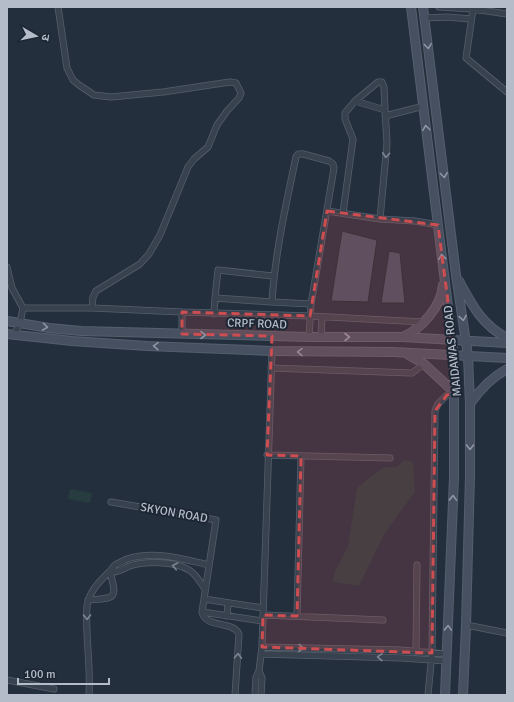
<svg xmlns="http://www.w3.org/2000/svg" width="514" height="702" font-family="Signika,'Noto Sans Devanagari',sans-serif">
	<rect width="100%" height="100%" fill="#242f3e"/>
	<path fill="#263c3f" d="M405,460L413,462L415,492L385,533L359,586L333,582L334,573L348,546L357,488L370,477L385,467H396Z
		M70,489L92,493L90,503L68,499Z"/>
	<path fill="#455162" stroke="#1f2835" d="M342,231L377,240L368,302L331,301Z
		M389,251L400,253L405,303H381Z"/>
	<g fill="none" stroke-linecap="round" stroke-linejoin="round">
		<g stroke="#565f6c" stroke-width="7">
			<path id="street" d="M58,7L67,68L73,80L79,85L94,95L111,97L163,92L230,82L236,83L241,93L239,98L227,111L217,125L208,147L194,159L188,167L160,235L149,254L140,264L96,291L93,297L92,308L182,312V334
				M439,7L473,9L507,14
				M473,9L466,58L507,92
				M425,18L447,17L471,19
				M355,101L385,110L387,143L380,219
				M385,116L424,106
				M327,211L380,219L415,221L438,225
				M343,213L353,139L345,119V113L355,101L378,82H382L384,87L385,110
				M7,267L12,288L23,308L20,323L14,335
				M272,302L215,298L218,270L273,276
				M23,308H92
				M182,312L310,316L423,322
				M214,314L215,298
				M309,337L311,304L334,168L333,164L329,161L303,154H298L296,157C286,204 275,253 272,302L311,304
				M321,337L322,317
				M271,368L412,373L424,364
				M267,455L390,458
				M111,502L216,520L202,612L263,621
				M110,572C118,573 122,569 130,566C146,561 174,561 189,570C196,574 200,582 205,589
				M204,599L263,608
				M88,600C115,598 118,600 110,572
				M202,612C206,629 232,620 239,634L235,695
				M263,615L383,620
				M227,616L228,603
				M297,616L301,456
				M466,625L507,633
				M262,647L400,650L447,654
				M416,652L417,565
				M261,654L401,658L447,661
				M259,671L262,678L261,695
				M7,680L54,689
				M89,695C91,665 85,636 87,606C89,592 99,582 108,573C111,571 112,568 114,566C117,563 123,561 127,559C154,550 182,559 209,565
				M255,695L256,677L259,671L262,647L272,351
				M428,695L432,653L435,411L438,404L447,395L454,393"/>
		</g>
		<g stroke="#565f6c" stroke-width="10">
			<path id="secondary" d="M411,7L454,355V477L445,695
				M423,7L456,275L468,356L470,404V476L466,625L463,695
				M459,281C472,305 482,325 507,338
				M7,321L49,328L81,331L309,337H402L507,343
				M7,334L72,341L147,346L272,351L393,352L507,358
				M403,337C422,328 441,307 443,285
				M407,354L424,364L454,392
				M470,404C480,389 491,378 507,369"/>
		</g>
		<use href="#street" stroke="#38414e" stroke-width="5.5"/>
		<use href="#secondary" stroke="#465061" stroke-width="8"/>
	</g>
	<defs><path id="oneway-chevron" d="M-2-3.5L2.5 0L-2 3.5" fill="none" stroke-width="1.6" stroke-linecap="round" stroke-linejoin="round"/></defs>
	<g stroke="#8e96a5">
		<use href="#oneway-chevron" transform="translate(428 46) rotate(83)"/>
		<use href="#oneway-chevron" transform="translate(426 128) rotate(-97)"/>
		<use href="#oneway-chevron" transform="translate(444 175) rotate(83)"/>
		<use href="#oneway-chevron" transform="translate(442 257) rotate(-97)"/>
		<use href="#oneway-chevron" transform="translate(463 318) rotate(81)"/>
		<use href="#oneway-chevron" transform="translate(45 327) rotate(9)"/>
		<use href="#oneway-chevron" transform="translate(203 335)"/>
		<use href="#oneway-chevron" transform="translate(347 337)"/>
		<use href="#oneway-chevron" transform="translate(156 346) rotate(-177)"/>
		<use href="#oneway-chevron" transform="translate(300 352) rotate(-179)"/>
		<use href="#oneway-chevron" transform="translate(470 447) rotate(90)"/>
		<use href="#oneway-chevron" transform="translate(453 498) rotate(-88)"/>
		<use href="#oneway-chevron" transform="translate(448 628) rotate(-88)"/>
	</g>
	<g stroke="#7c8592">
		<use href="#oneway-chevron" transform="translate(386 155) rotate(95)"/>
		<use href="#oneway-chevron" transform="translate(175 566) rotate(-168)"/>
		<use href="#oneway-chevron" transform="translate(87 617) rotate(89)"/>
		<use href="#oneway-chevron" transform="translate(301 648) rotate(1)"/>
		<use href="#oneway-chevron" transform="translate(238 656) rotate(-87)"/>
		<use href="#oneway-chevron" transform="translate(380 657) rotate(-179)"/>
	</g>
	<path fill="#ce4d50" fill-opacity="0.2" stroke="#ce4d50" stroke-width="3" stroke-dasharray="8 5" stroke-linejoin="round" d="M327,211L438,225L453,340L454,393L447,395L435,411L432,653L262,647L263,615L297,616L301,456L267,455L272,336L182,334V312L310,316Z"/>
	<g text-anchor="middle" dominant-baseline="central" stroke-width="4" stroke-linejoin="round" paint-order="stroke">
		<g font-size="12" fill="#b4bcc9" stroke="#1d2633">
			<text transform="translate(257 324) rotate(2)">CRPF ROAD</text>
			<text transform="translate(453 351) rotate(-96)">MAIDAWAS ROAD</text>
			<text transform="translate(174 513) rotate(10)">SKYON ROAD</text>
		</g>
	</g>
	<rect width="514" height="702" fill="none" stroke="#b4bcc9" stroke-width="16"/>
	<g transform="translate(36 36) rotate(99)" stroke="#1d2633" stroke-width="3" paint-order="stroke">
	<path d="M0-3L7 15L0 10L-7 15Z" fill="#b4bcc9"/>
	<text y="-6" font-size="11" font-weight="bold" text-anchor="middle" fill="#b4bcc9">उ</text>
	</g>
	<path d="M18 678v6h91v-6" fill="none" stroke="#b4bcc9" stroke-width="2"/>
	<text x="24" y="678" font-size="12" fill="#b4bcc9" stroke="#1d2633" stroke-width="3" paint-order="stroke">100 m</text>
</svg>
